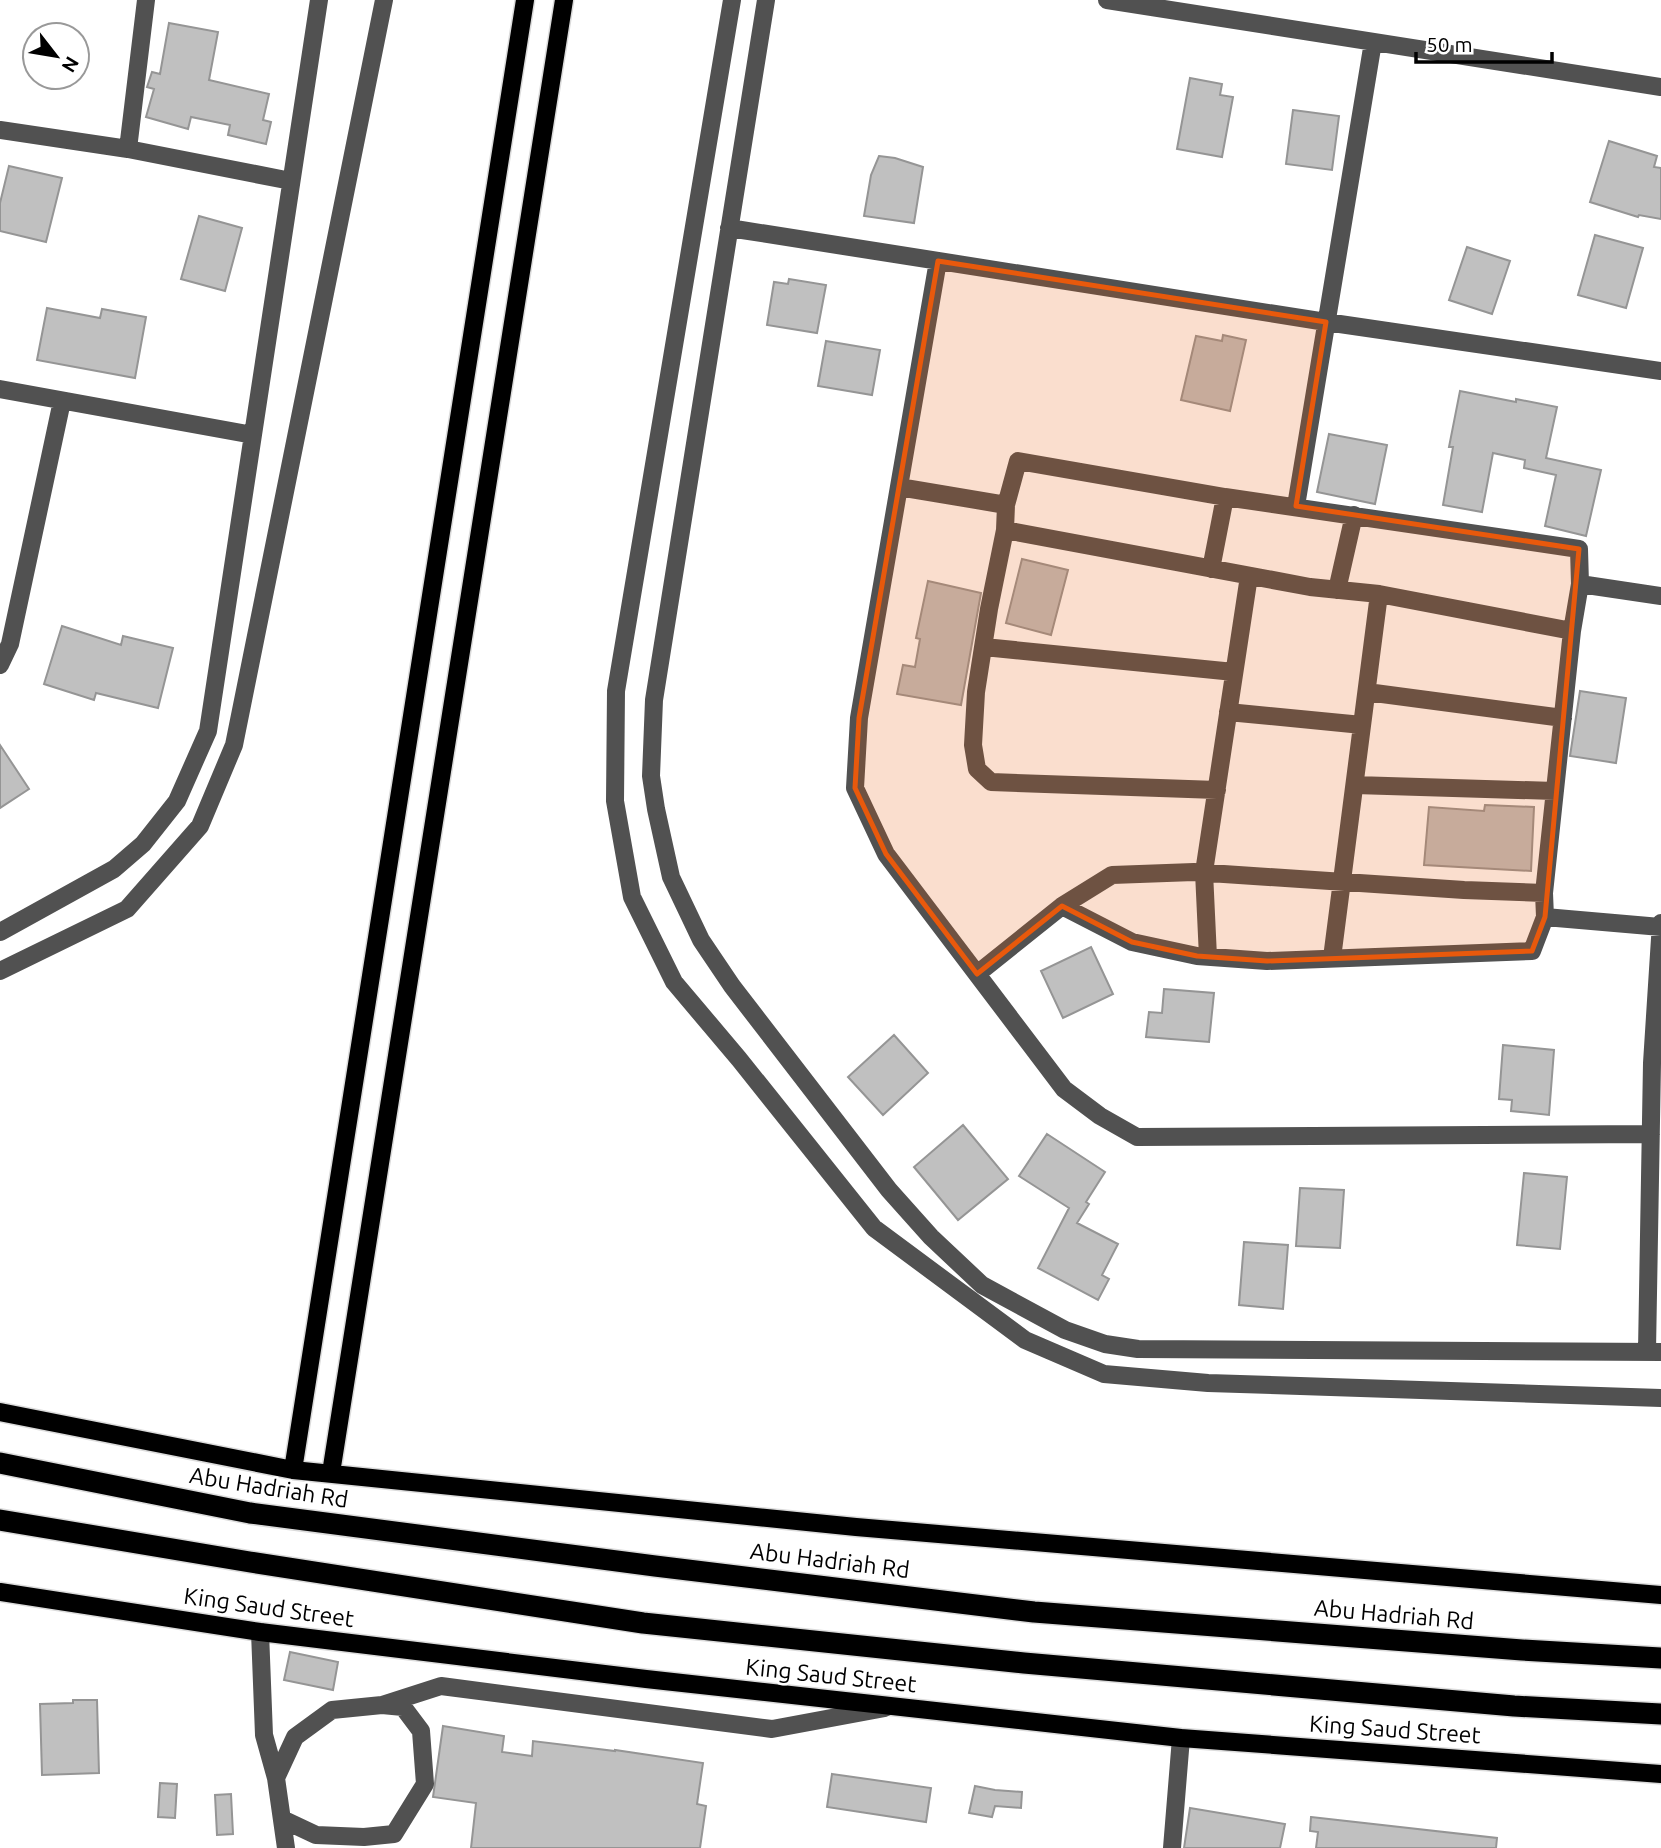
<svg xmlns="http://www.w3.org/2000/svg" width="1661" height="1848" font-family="Ubuntu,sans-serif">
	<rect width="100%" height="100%" fill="#fff"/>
	<path fill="#c0c0c0" stroke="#959595" stroke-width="2" d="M169,23L218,32L209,80L269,94L263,120L271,122L266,144L228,135L230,125L191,117L188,129L146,117L154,89L147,87L152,72L160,74Z
		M1190,78L1222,84L1220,95L1233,97L1222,157L1177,149Z
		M1293,110L1339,116L1332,170L1286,164Z
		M1609,141L1657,156L1654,167L1661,168V219L1639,215L1638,217L1590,202Z
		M879,156L895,158L923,167L914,223L864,216L871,175Z
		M9,166L62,178L46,242L0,231V203Z
		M199,216L242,228L225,291L181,279Z
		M1595,235L1643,248L1626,308L1578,295Z
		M1467,247L1510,261L1492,314L1449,300Z
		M789,279L826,285L817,333L767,325L774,282L788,284Z
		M47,308L100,318L102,309L146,317L135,378L37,360Z
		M1223,335L1246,340L1230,411L1181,400L1196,336L1222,341Z
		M826,341L880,350L872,395L818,386Z
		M1460,391L1516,402V399L1557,407L1546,458L1601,470L1586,536L1545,526L1556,475L1524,468L1525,460L1493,453L1482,512L1443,505L1453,447H1449Z
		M1329,434L1387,445L1375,504L1317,492Z
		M1022,559L1068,570L1051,635L1006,623Z
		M928,581L981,593L961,705L897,694L903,665L915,667L920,639L916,638Z
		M62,626L121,645L123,636L173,648L158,708L96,693L94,700L44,684Z
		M1580,691L1626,698L1616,763L1570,756Z
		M0,745L29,789L0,808Z
		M1485,805L1534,807L1531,871L1424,865L1429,807L1484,811Z
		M1091,947L1113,994L1063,1018L1041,971Z
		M1164,989L1214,993L1209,1042L1146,1037L1149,1012L1162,1013Z
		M894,1035L928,1073L883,1115L848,1077Z
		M1503,1045L1554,1050L1549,1115L1511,1111L1512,1100L1499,1099Z
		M963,1125L1008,1179L958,1220L914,1167Z
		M1047,1134L1105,1172L1086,1202L1089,1204L1077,1223L1118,1244L1102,1275L1109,1279L1098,1300L1038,1268L1069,1208L1019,1176Z
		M1524,1173L1567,1177L1560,1249L1517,1245Z
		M1300,1188L1344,1190L1340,1248L1296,1246Z
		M1244,1242L1288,1245L1283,1309L1239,1305Z
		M290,1652L338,1662L333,1690L284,1680Z
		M73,1700H97L99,1773L42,1775L40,1704L73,1703Z
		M443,1726L504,1736L502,1752L532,1756L533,1741L615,1751V1750L703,1763L697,1804L706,1806L700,1848H471L476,1803L433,1797Z
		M832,1774L931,1788L926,1822L827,1807Z
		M160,1783L177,1784L175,1818L158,1817Z
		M975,1786L995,1790L1022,1792L1021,1808L995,1806L992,1817L969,1813Z
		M231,1794L233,1834L217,1835L215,1795Z
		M1190,1808L1285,1824L1280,1848H1184Z
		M1311,1817L1497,1838L1496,1848H1316L1318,1832L1310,1831Z"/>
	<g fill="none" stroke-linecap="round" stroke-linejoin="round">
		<g stroke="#dbdbdb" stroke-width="21">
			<path id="major" d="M0,1412L293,1470L856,1527L1661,1595
				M293,1470L525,0
				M331,1473L564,0
				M0,1592L260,1632L646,1679L1181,1738L1661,1774"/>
		</g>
		<g stroke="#dbdbdb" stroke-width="24">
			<path id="highway" d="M0,1463L250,1513L655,1566L1034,1612L1522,1650L1661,1658
				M0,1520L250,1562L643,1623L1024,1663L1514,1706L1661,1714"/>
		</g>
		<path stroke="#515151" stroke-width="18" d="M732,0L616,691L615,801L632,897L674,982L739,1059L874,1228L1025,1340L1104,1374L1208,1383L1661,1398
			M766,0L654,700L651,776L656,809L671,877L701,940L732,986L889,1190L931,1237L982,1285L1065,1330L1105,1344L1138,1349L1661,1352
			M1107,0L1661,87
			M0,130L128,149L291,181
			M128,149L146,0
			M729,228L1326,322L1661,371
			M938,261L859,718L855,788L886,854L1064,1089L1100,1116L1137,1137L1651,1134
			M0,389L253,435
			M899,487L1006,505L1005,530L1310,587L1379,594L1572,631L1580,584L1661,596
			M1006,505L1018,461L1225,497L1579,549L1580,584
			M1296,506L1373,42
			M1005,530L989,609L976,692L973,745L977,769L991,782L1217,790
			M1211,569L1225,497
			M1337,590L1354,515
			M984,647L1234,672
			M0,665L10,644L62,401
			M1367,692L1563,718
			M1228,712L1362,725
			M1355,785L1555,791
			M1544,893L1572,631
			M1062,906L1132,942L1197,956L1267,961L1532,951L1545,917
			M0,932L114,869L143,844L177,801L208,731L319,0
			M1208,957L1204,872L1249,576
			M1332,958L1379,594
			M0,971L127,909L200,826L234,745L384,0
			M977,974L1062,906L1112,875L1194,872L1464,890L1544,893L1545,917L1661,927
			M1647,1351L1652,1063L1661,923
			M260,1632L264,1735L276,1778L286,1848
			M382,1705L441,1686L772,1729L885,1708
			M276,1778L295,1737L332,1710L382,1705L403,1707L421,1731L425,1784L394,1834L364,1837L316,1835L282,1819
			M1172,1848L1181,1738"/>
		<use href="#major" stroke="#000" stroke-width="18"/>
		<use href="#highway" stroke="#000" stroke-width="21"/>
	</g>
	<path fill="#e8590c" fill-opacity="0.2" stroke="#e8590c" stroke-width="5" stroke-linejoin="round" d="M938,261L1326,322L1296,506L1579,549L1545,917L1532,951L1267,961L1197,956L1132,942L1062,906L977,974L886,854L855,788L859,718Z"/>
	<g text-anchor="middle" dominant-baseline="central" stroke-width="5" stroke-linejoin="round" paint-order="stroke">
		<g font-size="23" fill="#000" stroke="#fff">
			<text transform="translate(269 1487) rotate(9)">Abu Hadriah Rd</text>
			<text transform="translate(830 1560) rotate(7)">Abu Hadriah Rd</text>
			<text transform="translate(269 1607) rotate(8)">King Saud Street</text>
			<text transform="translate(1394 1614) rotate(5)">Abu Hadriah Rd</text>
			<text transform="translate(831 1675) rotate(6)">King Saud Street</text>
			<text transform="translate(1395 1729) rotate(4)">King Saud Street</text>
		</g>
	</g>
	<g transform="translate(56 56) rotate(121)"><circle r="33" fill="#ffffff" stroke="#999999" stroke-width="2"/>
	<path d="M0-5L12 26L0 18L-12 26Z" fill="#000000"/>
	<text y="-10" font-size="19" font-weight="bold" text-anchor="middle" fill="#000000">N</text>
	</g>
	<path d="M1416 52v10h136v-10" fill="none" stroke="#000000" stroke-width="3.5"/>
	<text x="1426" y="52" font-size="21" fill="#000000" stroke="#ffffff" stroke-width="5" paint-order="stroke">50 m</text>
</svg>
